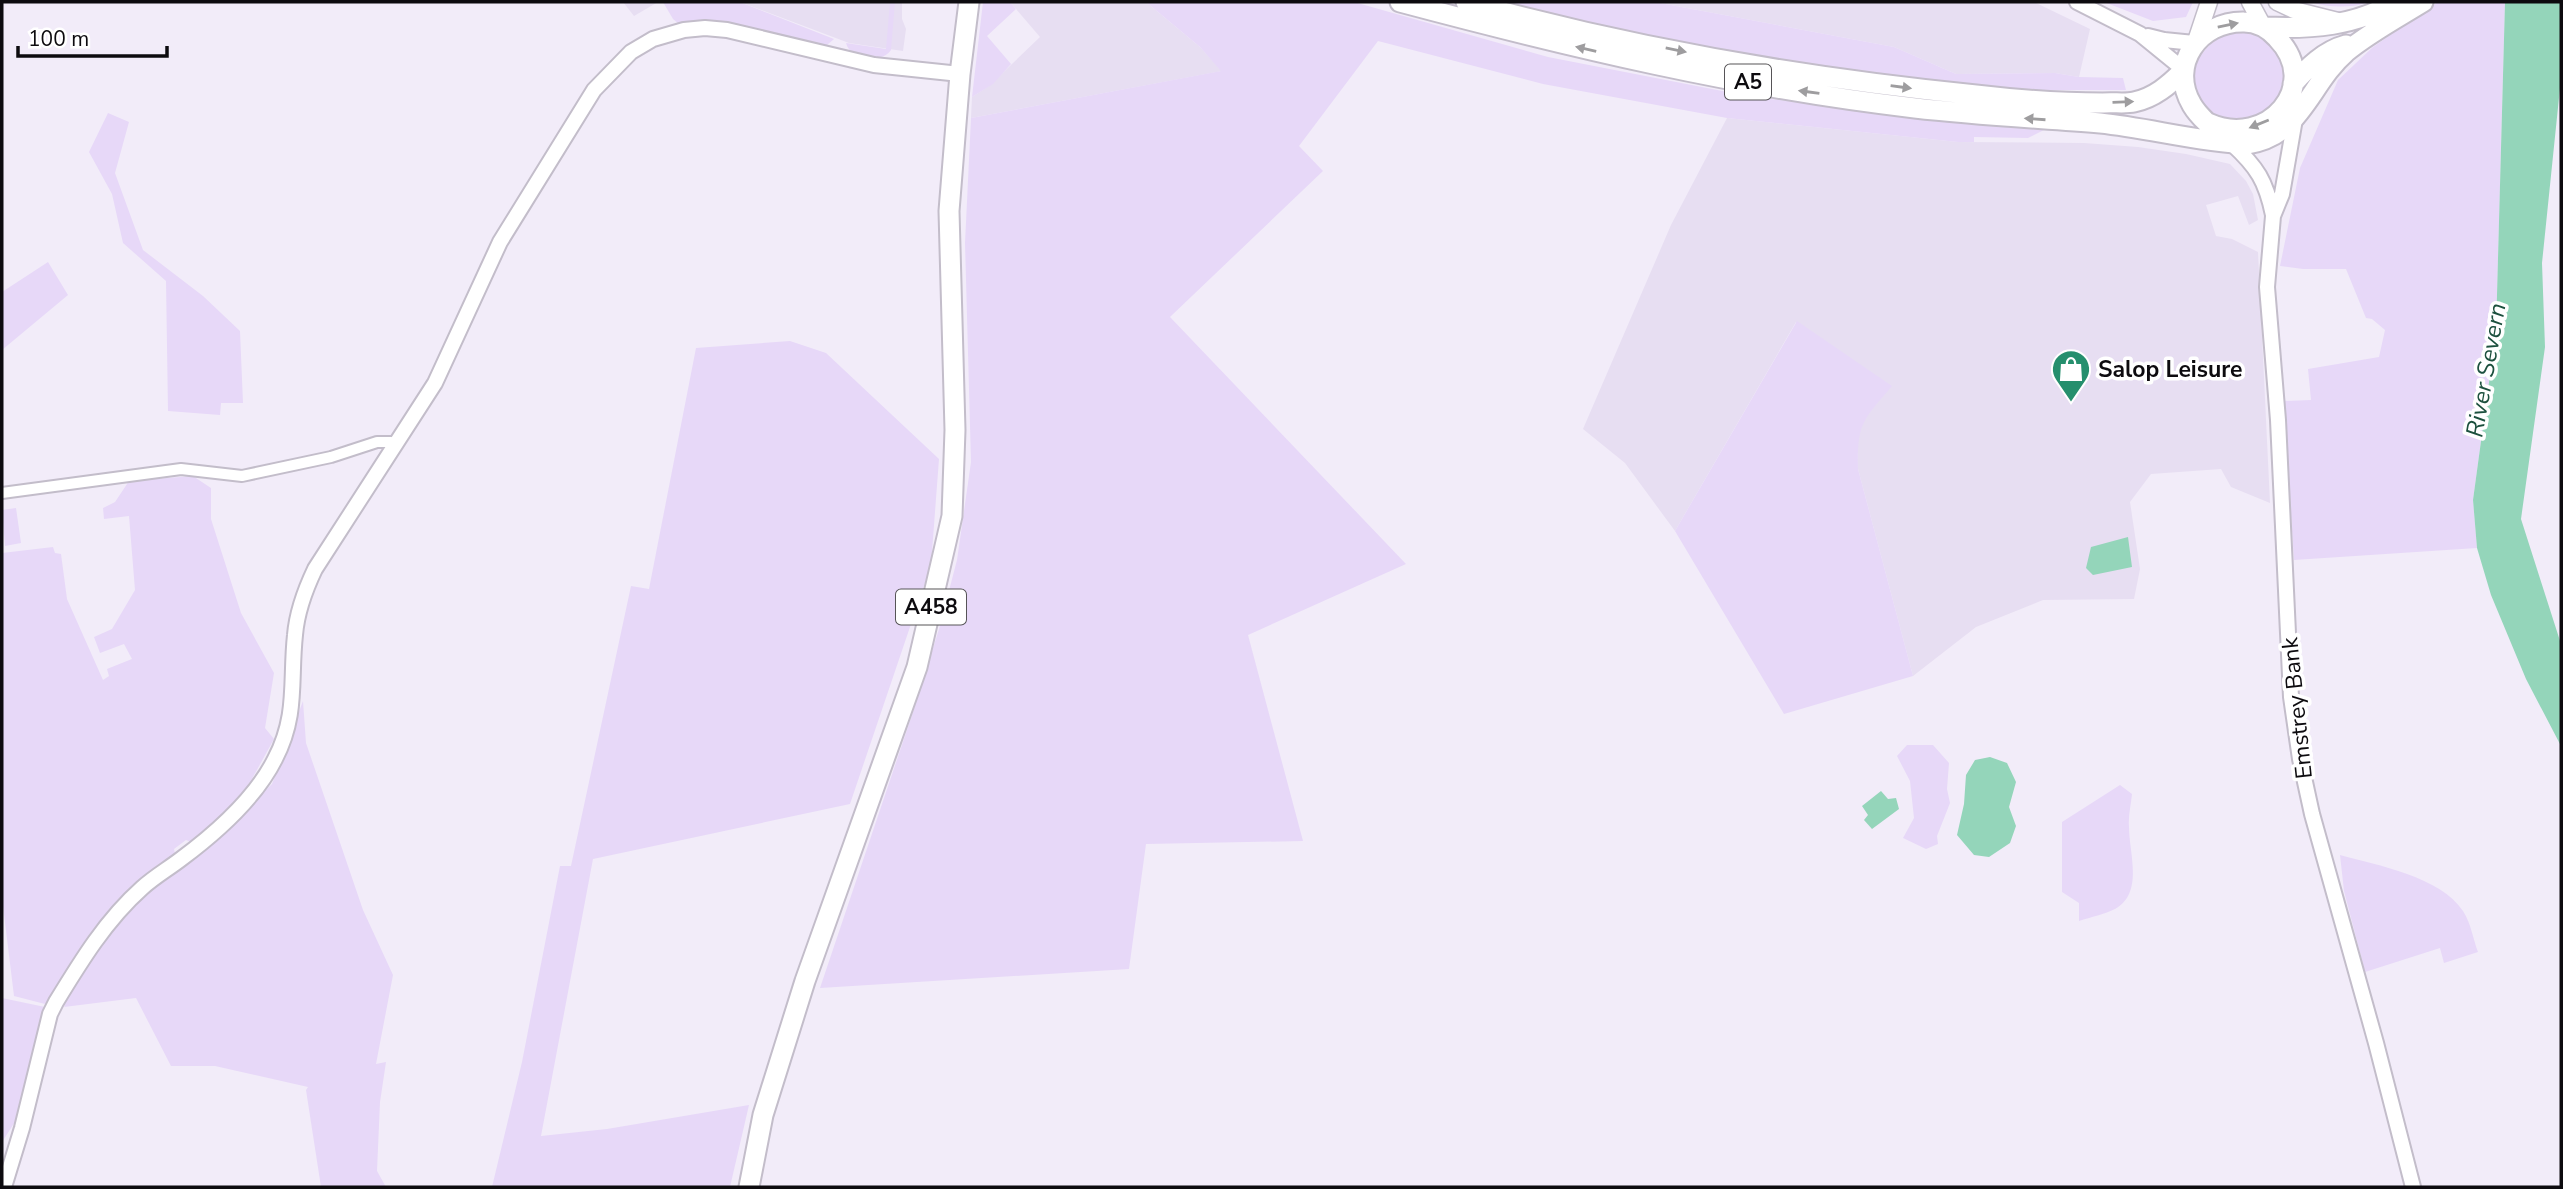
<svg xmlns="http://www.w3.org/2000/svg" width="2563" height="1189" font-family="'Nunito Sans',sans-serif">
	<rect width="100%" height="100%" fill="#f2ecf9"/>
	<path fill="#e7def2" d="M623,2H658L634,16Z
		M740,2H902V19L906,29L903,51L849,43Z
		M1010,2H1146L1200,47L1222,71L971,118L972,97L989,86L1040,37Z
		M1655,2H2034L2090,29L2079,77L2055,73L1956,74L1894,47Z
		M1727,118L1958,142L2084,143L2138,147L2186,154L2230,164L2246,181L2253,194L2258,220L2249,225L2238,196L2206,205L2216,236L2232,239L2258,252L2270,503L2231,487L2221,469L2151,474L2130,502L2140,569L2134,599L2043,600L1976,627L1913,676L1858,469L1857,443L1863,420L1796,322L1675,531L1625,463L1583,429L1671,225Z"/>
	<path fill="#e7d8f8" d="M663,2H740L834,39L827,45L820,48L679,24L673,19Z
		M890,2H895L891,50C882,64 850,60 846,43L886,49Z
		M983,2H1010L1016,9L987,36L1011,64L993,84L972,97Z
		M1146,2H1354L1548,57L1753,97L2046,129L2028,138L1974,137V142H1958L1727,118L1543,84L1378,41L1299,146L1323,171L1170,317L1406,564L1248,635L1303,841L1146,844L1129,969L820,988L912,715L939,629L957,560L971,462L965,243L971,118L1221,71L1200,47Z
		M1508,2H1655L1894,47L1956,74L2055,73L2079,77L2123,78L2126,90H2007L1741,55L1610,29Z
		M2104,2H2193L2186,17L2153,21Z
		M2310,2H2371C2349,8 2332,8 2310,2Z
		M2438,2H2505L2496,331L2473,500L2477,548L2294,560L2283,401L2311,400L2308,369L2379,357L2385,330L2372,319L2366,318L2346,269H2303L2280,266L2300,168L2338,80L2373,47Z
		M2233,31H2249L2263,36L2275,46L2288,74L2280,103L2241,125C2231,121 2218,119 2210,112C2177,84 2198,43 2233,31Z
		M108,113L129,122L115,173L143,250L203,296L240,331L243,403H221L220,415L168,411L166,281L123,243L112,194L89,152Z
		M48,262L68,295L2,350V292Z
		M1797,321L1892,386C1863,420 1857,423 1858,469L1913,676L1784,714L1675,531Z
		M790,341L826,353L939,459L931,565L850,804L593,859L541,1136L607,1129L749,1105L730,1187H492L522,1062L560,866H571L631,586L649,589L696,348Z
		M193,476L211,488V519L241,613L274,673L265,728L274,739L248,786L225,813L191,842L186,840L174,849L175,854L135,885L107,915L45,1004L14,996L2,898V553L53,547L55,553L61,554L67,599L103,680L109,676L107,669L132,659L124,644L100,653L94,637L112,629L135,590L129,516L104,519L103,508L115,502L129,481Z
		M16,508L21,543L5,546L2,510Z
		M303,701L306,743L363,910L393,975L376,1064L386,1062L380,1102L377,1171L386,1187H321L306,1090L308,1087L215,1066H171L136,998L64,1007L74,984L117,923L144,894L191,861L272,784Z
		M1907,745H1933L1949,763L1947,789L1950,803L1937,836L1938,844L1926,849L1903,838L1914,818L1910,781L1897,756Z
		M2120,785L2132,794C2131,805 2128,816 2129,827C2129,853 2144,893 2115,909C2105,914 2091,917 2079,921V903L2062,892V822Z
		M2340,855C2377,865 2441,877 2463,911C2471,923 2473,939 2478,952L2444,963L2440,948L2365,972L2344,891Z
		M2,998L45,1007L22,1111L2,1142Z"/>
	<path fill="#94d5ba" d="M2505,2H2561L2560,88L2542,263L2545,347L2521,519L2561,644V746L2526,679L2491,595L2477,548L2473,500L2496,331Z
		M2128,537L2132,567L2093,575L2086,568L2091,547Z
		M1990,757L2007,763L2016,782L2009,807L2016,826L2010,843L1989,857L1974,855L1957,835L1964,804L1966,775L1975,760Z
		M1881,791L1888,799L1896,798L1899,809L1872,829L1864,820L1868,815L1862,806Z"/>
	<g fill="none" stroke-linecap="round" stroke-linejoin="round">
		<g stroke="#c3bdca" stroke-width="14">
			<path id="street" d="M2,493L181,469L242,476L331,457L377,442H391L395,445"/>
		</g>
		<g stroke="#c3bdca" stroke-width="18">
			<path id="secondary" d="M2077,2L2140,34L2183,69
				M2148,36L2164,40L2194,43
				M2295,119L2282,194L2273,216L2267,287L2278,420L2291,697L2300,759L2312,814L2376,1043L2413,1187
				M2232,144C2257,167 2266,181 2273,215
				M4,1187L22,1128L50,1014L56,1002C81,961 106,920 142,888C154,877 168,869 181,859C216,833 255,799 275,759C298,715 290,681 295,635C297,611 305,590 315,569L435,383L500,242L594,90L631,52L653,39L684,30L705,28L727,30L874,65L960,74"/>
		</g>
		<g stroke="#c3bdca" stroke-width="19">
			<path id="primary" d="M2250,2L2263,26
				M2277,2L2294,10L2338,21
				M2196,41L2209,2"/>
		</g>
		<g stroke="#c3bdca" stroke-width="23">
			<path id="highway" d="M1400,2C1569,47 1740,88 1915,108C1976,115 2038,118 2100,123C2149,128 2198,142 2247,144C2302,136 2309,84 2346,52C2369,33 2397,18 2423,2
				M1466,2C1632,48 1805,78 1976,95C2018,100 2060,103 2103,103C2113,102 2125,104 2134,102C2154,98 2169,85 2183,71
				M2265,27C2311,29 2356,26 2395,2
				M2293,84C2308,67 2324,51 2346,45
				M2208,123C2268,150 2323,85 2277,38C2268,28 2258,22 2244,22C2199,21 2168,65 2192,105C2201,120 2217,131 2230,142
				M749,1187L763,1115L805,981L917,667L952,516L955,430L949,211L960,74L969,2"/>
		</g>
		<use href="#street" stroke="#fff" stroke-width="10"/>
		<use href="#secondary" stroke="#fff" stroke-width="14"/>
		<use href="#primary" stroke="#fff" stroke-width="16"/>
		<use href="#highway" stroke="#fff" stroke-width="19"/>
	</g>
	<defs><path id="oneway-solid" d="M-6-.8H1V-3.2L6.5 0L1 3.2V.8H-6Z" transform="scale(1.75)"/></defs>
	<g fill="#9e9d9f">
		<use href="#oneway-solid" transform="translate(2228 25) rotate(-12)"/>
		<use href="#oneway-solid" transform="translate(1586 49) rotate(-167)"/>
		<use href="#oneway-solid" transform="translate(1676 50) rotate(11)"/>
		<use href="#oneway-solid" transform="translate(1901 87) rotate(8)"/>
		<use href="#oneway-solid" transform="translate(1809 92) rotate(-172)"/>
		<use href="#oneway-solid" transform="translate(2123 102) rotate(-2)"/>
		<use href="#oneway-solid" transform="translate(2035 119) rotate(-176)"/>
		<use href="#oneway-solid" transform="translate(2259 124) rotate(158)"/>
	</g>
	<defs>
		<g id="shop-pin" transform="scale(2.0125)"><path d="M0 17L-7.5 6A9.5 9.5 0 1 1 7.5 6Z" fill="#258f6d" stroke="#fff"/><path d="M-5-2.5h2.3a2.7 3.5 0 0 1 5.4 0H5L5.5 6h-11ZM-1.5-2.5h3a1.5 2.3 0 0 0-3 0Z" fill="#fff"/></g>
	</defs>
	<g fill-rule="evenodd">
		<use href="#shop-pin" x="2071" y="369"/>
	</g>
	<g text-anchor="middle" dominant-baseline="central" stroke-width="7" stroke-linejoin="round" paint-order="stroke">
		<g fill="#fff" stroke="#565457" stroke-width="2">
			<rect x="1725" y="64.5" width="46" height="35" rx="5"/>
			<rect x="896" y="589.5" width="70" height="35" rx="5"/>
		</g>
		<g font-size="21" font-weight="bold" fill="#0d0b0f">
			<text x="1748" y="82">A5</text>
			<text x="931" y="607">A458</text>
		</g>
		<g font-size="23" font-weight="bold" fill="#0d0b0f" stroke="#fff" text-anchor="start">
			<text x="2098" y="369">Salop Leisure</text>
		</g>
		<g font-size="23" fill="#0d0b0f" stroke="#fff">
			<text transform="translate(2297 708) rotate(-96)">Emstrey Bank</text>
		</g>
		<g font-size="24" font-style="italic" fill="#1c503e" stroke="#fff">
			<text transform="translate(2486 370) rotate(-80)">River Severn</text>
		</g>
	</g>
	<rect width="2563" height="1189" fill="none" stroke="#0d0b0f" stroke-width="7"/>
	<path d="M18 46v10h149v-10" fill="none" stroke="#0d0b0f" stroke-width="3.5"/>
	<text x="28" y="46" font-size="21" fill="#0d0b0f" stroke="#ffffff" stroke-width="5" paint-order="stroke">100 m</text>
</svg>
